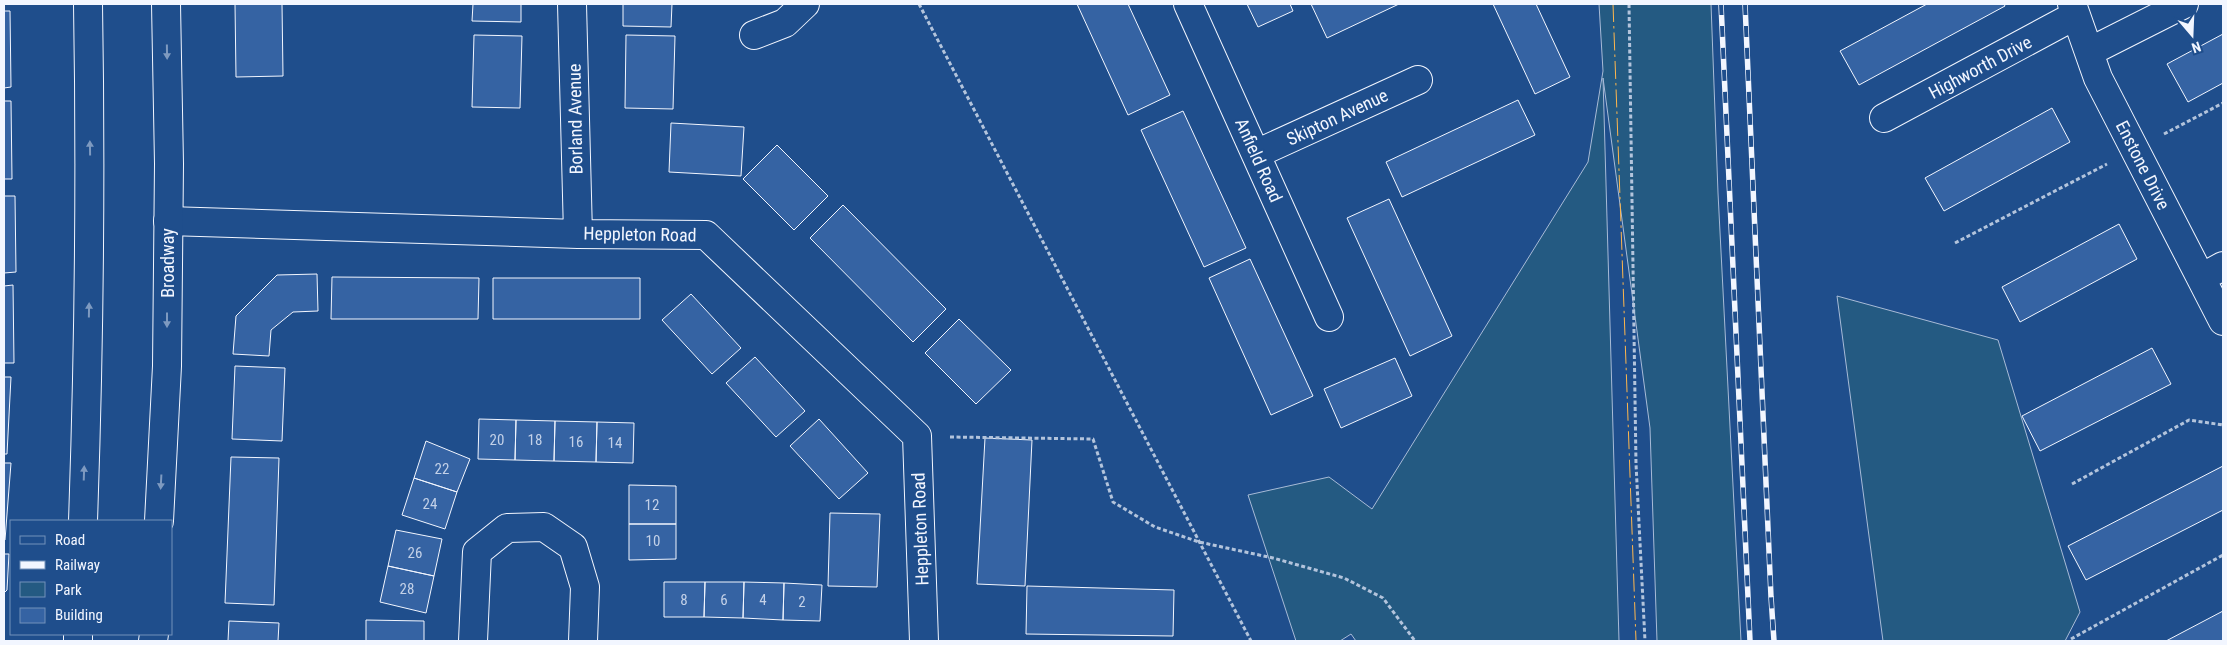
<svg xmlns="http://www.w3.org/2000/svg" width="2227" height="645" font-family="'Roboto Condensed',sans-serif">
	<rect width="100%" height="100%" fill="#1f4e8c"/>
	<path fill="#245a82" stroke="#a8bbd7" d="M1599,4H1711L1718,193L1741,641H1657L1650,428L1603,78L1619,641H1356L1351,634L1340,641H1296L1248,495L1329,477L1372,509L1588,162L1603,71Z
		M1837,296L1998,340L2080,612L2065,641H1883Z"/>
	<path fill="#3563a3" stroke="#f2f6ff" d="M235,4H282L283,76L236,77Z
		M473,4H521V22L472,21Z
		M623,4H672L671,27L623,26Z
		M1077,4H1128L1170,95L1128,115Z
		M1247,4H1290L1293,11L1258,27Z
		M1311,4H1399L1327,38Z
		M1493,4H1536L1570,77L1535,94Z
		M1927,4H2004L2005,6L1859,85L1840,51Z
		M4,11H10L11,87L4,88Z
		M2223,34V83L2188,102L2167,64Z
		M474,35L522,36L520,108L472,107Z
		M626,35L675,36L673,109L625,108Z
		M1518,100L1535,135L1402,197L1386,162Z
		M4,101H11L12,179H4Z
		M2052,108L2070,142L1944,211L1925,178Z
		M1183,111L1246,248L1204,267L1141,130Z
		M671,123L744,127L741,176L669,172Z
		M777,145L828,196L794,230L743,179Z
		M4,196H15L16,272L4,273Z
		M1389,199L1452,336L1410,356L1347,218Z
		M843,205L946,309L913,342L810,238Z
		M2119,224L2137,259L2020,322L2002,287Z
		M1250,259L1313,396L1271,415L1209,278Z
		M317,274L318,311L293,312L271,330L269,356L233,354L236,316L277,275Z
		M332,277L479,278L478,319H331Z
		M493,278H640V319H493Z
		M13,285L14,363H4V286Z
		M691,294L741,348L712,374L662,320Z
		M959,319L1011,370L976,404L925,353Z
		M2152,348L2171,384L2040,451L2022,416Z
		M755,357L805,411L776,437L726,383Z
		M1395,358L1412,396L1341,428L1324,389Z
		M235,366L285,368L282,441L232,439Z
		M4,377H11L7,454H4Z
		M479,419L516,420L515,460L478,459Z
		M819,419L868,473L839,499L790,446Z
		M516,420L555,421L554,461L515,460Z
		M555,421L597,422L596,462L554,461Z
		M597,422L634,423L633,463L596,462Z
		M985,438L1032,440L1025,586L977,584Z
		M426,441L470,459L457,492L414,478Z
		M231,457L279,458L274,605L225,603Z
		M4,463H11L5,540H4Z
		M2223,466V510L2086,580L2068,546Z
		M414,478L457,492L445,529L402,515Z
		M629,485L676,486V524H629Z
		M830,513L880,514L877,587L828,586Z
		M629,524H676V559L629,560Z
		M396,530L442,539L434,576L388,566Z
		M4,554H9L7,590L4,593Z
		M388,566L434,576L426,613L380,602Z
		M664,582H705L704,617H664Z
		M705,582H744L743,618L704,617Z
		M744,582L784,583L783,620L743,618Z
		M784,583L822,585L820,621L783,620Z
		M1027,586L1174,590L1173,636L1026,634Z
		M2223,611V641H2166Z
		M366,620L424,621V641H428H366Z
		M229,621L279,623L278,641H228Z"/>
	<g fill="none" stroke-linecap="round" stroke-linejoin="round">
		<g stroke="#f2f6ff" stroke-width="30">
			<path id="minor" d="M572,4L578,234
				M1188,4L1329,317
				M2072,4L2098,78L2223,321
				M754,35L785,23L805,4
				M2089,52L2184,4
				M1884,118L2076,15
				M1256,154L1418,80
				M168,221L578,234L706,235L917,436L924,641
				M2201,278L2223,266
				M473,641L477,552L507,528L544,527L573,547L585,587L583,641"/>
		</g>
		<g stroke="#f2f6ff" stroke-width="30">
			<path id="highway" d="M83,521C89,349 91,176 88,4
				M159,521L167,366L169,164L166,4
				M78,641V634
				M153,641L154,634"/>
		</g>
		<path stroke="#b3c4dc" stroke-width="3" stroke-dasharray="4 2.5" stroke-linecap="butt" d="M919,4L1251,641
			M1629,4L1636,464L1645,641
			M2164,134L2223,103
			M1955,243L2107,164
			M950,437L1093,439L1113,502L1155,527L1199,542L1273,558L1344,578L1383,598L1415,641
			M2072,484L2189,420L2223,425
			M2071,639L2223,555"/>
		<use href="#minor" stroke="#1f4e8c" stroke-width="28"/>
		<use href="#highway" stroke="#1f4e8c" stroke-width="28"/>
		<g stroke="#f2f6ff" stroke-width="5.5">
			<path id="rail" d="M1721,4L1750,641
				M1745,4L1771,597L1774,641"/>
		</g>
		<use href="#rail" stroke="#1f4e8c" stroke-width="4" stroke-dasharray="11" stroke-linecap="butt"/>
		<path stroke="#ffb74d" stroke-width="1" stroke-dasharray="18 4 2.5 4" stroke-linecap="butt" d="M1613,4L1636,641"/>
	</g>
	<defs><path id="oneway-solid" d="M-6-.8H1V-3.2L6.5 0L1 3.2V.8H-6Z" transform="scale(1.25)"/></defs>
	<g fill="#7e9ac0">
		<use href="#oneway-solid" transform="translate(167 52) rotate(89)"/>
		<use href="#oneway-solid" transform="translate(90 148) rotate(-91)"/>
		<use href="#oneway-solid" transform="translate(89 310) rotate(-89)"/>
		<use href="#oneway-solid" transform="translate(167 320) rotate(90)"/>
		<use href="#oneway-solid" transform="translate(84 473) rotate(-88)"/>
		<use href="#oneway-solid" transform="translate(161 482) rotate(93)"/>
	</g>
	<g text-anchor="middle" dominant-baseline="central" stroke-width="4" stroke-linejoin="round" paint-order="stroke">
		<g font-size="15" fill="#c3d1e8">
			<text x="497" y="440">20</text>
			<text x="535" y="440">18</text>
			<text x="576" y="442">16</text>
			<text x="615" y="443">14</text>
			<text x="442" y="469">22</text>
			<text x="430" y="504">24</text>
			<text x="652" y="505">12</text>
			<text x="653" y="541">10</text>
			<text x="415" y="553">26</text>
			<text x="407" y="589">28</text>
			<text x="684" y="600">8</text>
			<text x="724" y="600">6</text>
			<text x="763" y="600">4</text>
			<text x="802" y="602">2</text>
		</g>
		<g font-size="18" fill="#f2f6ff" stroke="#1f4e8c">
			<text transform="translate(1980 67) rotate(-28)">Highworth Drive</text>
			<text transform="translate(1337 117) rotate(-25)">Skipton Avenue</text>
			<text transform="translate(575 119) rotate(-91)">Borland Avenue</text>
			<text transform="translate(1259 160) rotate(66)">Anfield Road</text>
			<text transform="translate(2143 165) rotate(63)">Enstone Drive</text>
			<text transform="translate(640 234) rotate(1)">Heppleton Road</text>
			<text transform="translate(167 263) rotate(-90)">Broadway</text>
			<text transform="translate(920 529) rotate(-92)">Heppleton Road</text>
		</g>
	</g>
	<rect width="2227" height="645" fill="none" stroke="#f2f6ff" stroke-width="10"/>
	<rect x="10" y="520" width="162" height="115" fill="#1f4e8c" stroke="#7391ba"/>
	<rect x="20" y="536" width="25" height="8" fill="#1f4e8c" stroke="#7391ba"/>
	<text x="55" y="545" font-size="15" fill="#f2f6ff">Road</text>
	<rect x="20" y="561" width="25" height="8" fill="#f2f6ff" stroke="#7391ba"/>
	<text x="55" y="570" font-size="15" fill="#f2f6ff">Railway</text>
	<rect x="20" y="582" width="25" height="15" fill="#245a82" stroke="#7391ba"/>
	<text x="55" y="595" font-size="15" fill="#f2f6ff">Park</text>
	<rect x="20" y="608" width="25" height="15" fill="#3563a3" stroke="#7391ba"/>
	<text x="55" y="620" font-size="15" fill="#f2f6ff">Building</text>
	<g transform="translate(2192 35) rotate(161)" stroke="#1f4e8c" stroke-width="4" paint-order="stroke">
	<path d="M0-4L9 19L0 12L-9 19Z" fill="#f2f6ff"/>
	<text y="-8" font-size="14" font-weight="bold" text-anchor="middle" fill="#f2f6ff">N</text>
	</g>
</svg>
